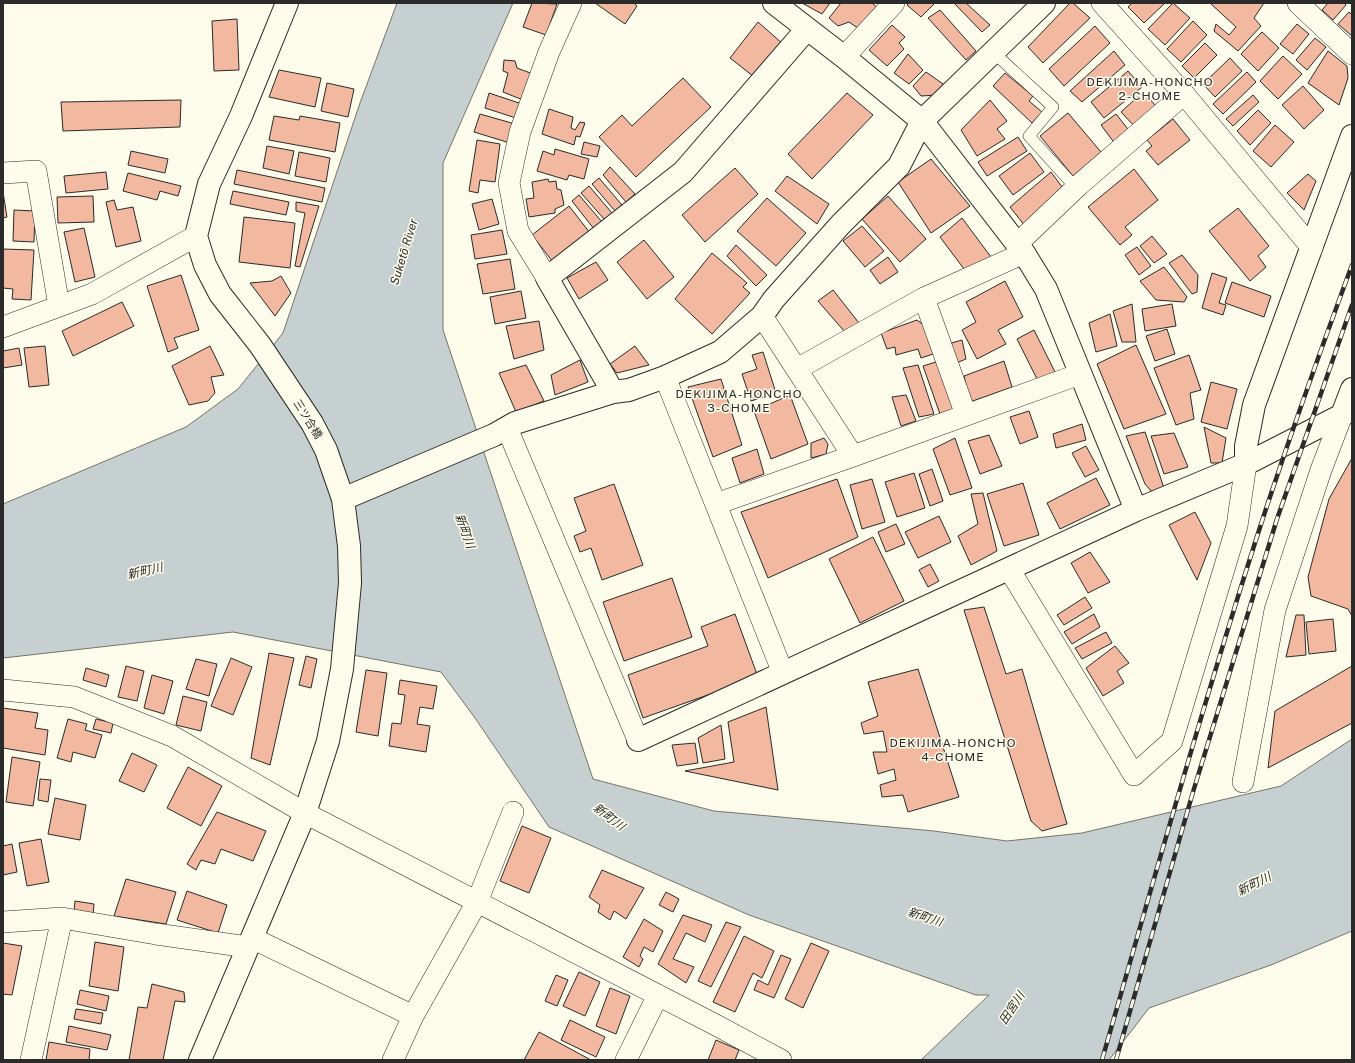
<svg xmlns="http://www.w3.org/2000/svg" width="1355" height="1063" font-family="'Public Sans','Noto Sans JP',sans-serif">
	<rect width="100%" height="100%" fill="#fdfbea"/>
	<path fill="#c7d0d0" stroke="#74746e" d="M397,3H513L443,163V330L593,779L714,811L934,831L1007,841L1082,833L1281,786L1352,739V931L1271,965L1149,1008L1109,1060H921L989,995H976L749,915L549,827L475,718L441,672L233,632L3,658V504L186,427L238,389L283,333L360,103Z"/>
	<path fill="#f2b8a0" stroke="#2b2b2b" d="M532,3L557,4L546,35L523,27Z
		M595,3H634L637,6L625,24Z
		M802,3H830L822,14Z
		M841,3H872L880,10L862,31L849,22L838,26L829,18Z
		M909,3H935L921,17L907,5Z
		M954,3H966L990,25L982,32Z
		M1070,3H1073L1090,18L1043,63L1028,47Z
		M1132,3H1165L1144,23L1128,7Z
		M1173,3L1190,18L1165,45L1148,29Z
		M1210,3H1264L1254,18L1261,26L1238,51L1214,31L1216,24L1229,35L1236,27Z
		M1328,3H1344L1346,5L1333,20L1322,10Z
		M940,10L976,51L966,60L928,18Z
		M1349,12L1352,15V36L1338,24Z
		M237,19L239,70L214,71L212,21Z
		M1193,21L1207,35L1181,62L1167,49Z
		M758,22L783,44L753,76L730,58Z
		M1297,24L1309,34L1293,54L1280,44Z
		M892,25L905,37L899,43L904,49L887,66L869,50Z
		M1095,26L1110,43L1064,86L1049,69Z
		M1262,32L1279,48L1258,71L1241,54Z
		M1315,38L1326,47L1307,70L1296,60Z
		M1205,43L1217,55L1194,78L1182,66Z
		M1114,51L1125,65L1082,102L1070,91Z
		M1328,51L1347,66L1348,78L1339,105L1308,83Z
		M908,54L923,70L909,84L894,73Z
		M1283,56L1302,74L1278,99L1260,81Z
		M1230,58L1242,71L1215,97L1203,84Z
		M504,60L515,61L517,68L533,74L523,100L503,92L508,73L503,71Z
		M279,70L321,78L315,107L269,97Z
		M1128,71L1142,87L1104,118L1091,102Z
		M926,72L946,86L937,95L921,96L913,86Z
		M1247,72L1256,82L1223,114L1213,104Z
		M1005,73L1033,96L1029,101L1042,112L1032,123L993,86Z
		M683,78L711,107L636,177L599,137L622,115L632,126Z
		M327,83L354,89L348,117L321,111Z
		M1303,86L1324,110L1304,129L1282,105Z
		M1143,92L1159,109L1136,128L1121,112Z
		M489,93L522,104L519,119L485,108Z
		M847,93L873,115L812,179L788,154Z
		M1253,95L1259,102L1233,126L1226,119Z
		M181,100L180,127L63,131L61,102Z
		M990,100L1007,121L997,129L1005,139L977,156L961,130Z
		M549,109L573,117L571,128L575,130L580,122L585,123L580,137L576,136L574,145L542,134Z
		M1258,110L1271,123L1250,145L1237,131Z
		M1068,113L1101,152L1073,176L1040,136Z
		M480,114L515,124L510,143L474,132Z
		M1116,114L1131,133L1116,145L1101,125Z
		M274,116L299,120L300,116L340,123L335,152L269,140Z
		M1173,119L1190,140L1158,165L1146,151L1152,146L1147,140Z
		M1275,125L1294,142L1271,167L1253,151Z
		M1018,137L1027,151L987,176L978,162Z
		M477,140L500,144L495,182L480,180L478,193L469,191Z
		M584,142L600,146L597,157L581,154Z
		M267,146L294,151L289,174L263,168Z
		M555,149L589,159L584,179L569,175L567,180L537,171L543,151L554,155Z
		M131,151L168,159L165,173L128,165Z
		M299,152L330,158L326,182L295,176Z
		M1030,153L1044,172L1013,195L999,176Z
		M931,159L970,206L931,233L898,182Z
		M610,167L635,194L626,202L603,175Z
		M735,168L758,194L705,242L682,215Z
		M1134,169L1158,200L1125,227L1132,235L1120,245L1088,207Z
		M237,170L325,188L322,202L234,184Z
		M106,172L108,189L66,193L64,176Z
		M1051,172L1065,191L1025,226L1010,207Z
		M128,173L181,186L178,196L160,191L157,200L123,191Z
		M1308,174L1316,181L1304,210L1287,193Z
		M787,176L829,204L817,224L775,191Z
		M599,178L622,205L615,211L592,184Z
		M548,179L549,182L556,181L557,189L561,190L564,205L555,209V213L529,217L526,199L534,198L532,182Z
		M589,186L612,213L605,220L581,193Z
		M233,191L289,202L286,215L230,204Z
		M3,192L7,217L3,218Z
		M579,195L602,222L594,229L572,201Z
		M93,196L94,222L58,223L57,197Z
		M888,196L926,239L900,262L862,219Z
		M767,198L806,233L776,266L737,231Z
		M492,199L499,224L479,230L472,204Z
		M114,200L117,210L133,207L141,241L116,247L106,202Z
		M296,202L319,206L300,267L295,266L305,213L296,211Z
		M569,206L590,233L553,262L532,235Z
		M1238,208L1269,246L1258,256L1266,267L1250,281L1209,231Z
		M14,210L35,211L34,242L13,241Z
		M244,217L295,223L290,268L239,262Z
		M962,218L991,257L967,273L940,237Z
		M862,226L884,251L865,267L843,241Z
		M84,228L95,277L75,282L64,232Z
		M502,230L507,254L475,259L471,235Z
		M1152,236L1167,254L1154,263L1140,246Z
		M644,240L674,277L647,299L617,262Z
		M736,245L767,275L756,286L727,256Z
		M1137,247L1151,266L1139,275L1125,255Z
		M3,249L34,250L31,300L12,299L13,289L3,288Z
		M712,253L747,283L743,287L750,293L712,334L675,299Z
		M1182,255L1198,275L1197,292L1192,294L1169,263Z
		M888,257L898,272L880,284L870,270Z
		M510,259L515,289L483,294L477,264Z
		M596,262L608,280L579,299L567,278Z
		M1164,267L1187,297L1184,302L1156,300L1140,281Z
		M1212,273L1227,278L1219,303L1226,305L1223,315L1202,308Z
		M181,275L199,330L174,338L178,348L168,352L147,286Z
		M281,276L291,293L275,316L250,283L272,281Z
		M1005,281L1023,317L998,330L1006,344L977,359L962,330L976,322L966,302Z
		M1232,282L1271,296L1264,317L1225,303Z
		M833,290L859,323L844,331L818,301Z
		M521,291L526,318L495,324L490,297Z
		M122,302L134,326L73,356L62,331Z
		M1132,304L1136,342H1122L1113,311Z
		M1172,304L1176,326L1145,331L1142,309Z
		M1110,314L1117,346L1096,352L1089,323Z
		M917,320L929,329L939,352L921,358L918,349L896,355L895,347L887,349L881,333Z
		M539,321L544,350L514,359L506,326Z
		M1167,329L1175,354L1155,361L1146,336Z
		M1034,330L1055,372L1038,381L1017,339Z
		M962,340L966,359L954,364L948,344Z
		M1136,345L1166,414L1124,429L1097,364Z
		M45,346L49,385L29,387L24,348Z
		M210,346L224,375L211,377L215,393L208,401L189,405L172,366Z
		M635,346L649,365L617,373L610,364Z
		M19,348L22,365L3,368V351Z
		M763,352L776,393L751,401L742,374L757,369L752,355Z
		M1189,355L1201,390L1190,393L1194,419L1176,425L1154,368Z
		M580,360L588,382L555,395L551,375Z
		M939,361L957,410L940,414L923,366Z
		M1004,361L1012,387L970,402L964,376Z
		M526,365L544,401L516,412L499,373Z
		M918,365L934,414L919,417L903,368Z
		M721,379L742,445L713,457L688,387Z
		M1211,382L1237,389L1227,429L1201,422Z
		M790,395L808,444L771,459L754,411Z
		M906,395L916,421L901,426L892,397Z
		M1029,411L1038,437L1020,444L1010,417Z
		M1082,424L1086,440L1056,448L1053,434Z
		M1204,427L1226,438L1222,463H1211Z
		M1145,432L1164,488L1153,493L1145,484L1126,436Z
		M1174,433L1188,467L1164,474L1151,436Z
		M989,435L1002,466L980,474L968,441Z
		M824,438L828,444L826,454L811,458V443Z
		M955,438L972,488L950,495L933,449Z
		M1086,446L1099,470L1085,477L1072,453Z
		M757,449L764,474L740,483L732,458Z
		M1352,458V616L1348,609L1311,596L1308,577L1329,499Z
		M932,469L943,501L930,506L919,474Z
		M914,473L925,508L897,517L885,482Z
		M1096,478L1110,505L1060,529L1047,503Z
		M837,479L858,537L768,578L741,512Z
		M872,479L885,522L862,529L850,485Z
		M1023,483L1039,535L1004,546L987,494Z
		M614,484L643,565L602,580L591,548L580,552L574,536L586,531L574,498Z
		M983,493L997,551L971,565L958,536L978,524L971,494Z
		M1195,512L1211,543L1197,580L1169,525Z
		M939,516L951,542L918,558L905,532Z
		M896,524L905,544L886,552L878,532Z
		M873,537L904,601L860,623L829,559Z
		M1090,552L1110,582L1088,593L1071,563Z
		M930,564L939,581L928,587L919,570Z
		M672,578L692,637L624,661L603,602Z
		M1085,597L1092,608L1064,625L1057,615Z
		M984,607L1006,674L1022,669L1067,824L1042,831L1031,821L964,610Z
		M735,614L758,677L643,718L628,675L708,646L701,627Z
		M1094,614L1100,627L1072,644L1064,632Z
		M1296,615H1304L1306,655L1286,657Z
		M1333,619L1336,651L1309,654L1306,622Z
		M1106,632L1112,643L1082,659L1075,648Z
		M1115,646L1129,663L1117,671L1124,683L1103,696L1086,668Z
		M269,653L294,658L270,765L251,758Z
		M306,656L317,659L311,688L299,685Z
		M231,658L252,667L233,715L211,706Z
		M196,659L217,664L209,696L186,689Z
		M126,666L144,671L137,701L118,697Z
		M1352,666V723L1268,768L1275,711Z
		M86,668L109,675L106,687L83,680Z
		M918,669L959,797L908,812L903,795L882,797L880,785L896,780L894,769L878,774L873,752H887L883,731L864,734L861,723L878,716L868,682Z
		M366,670L387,673L378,736L356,732Z
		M152,675L173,681L164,714L144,708Z
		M400,680L437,686L433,709L420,707L417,724L430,726L426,752L389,746L392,723L401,724L405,695L398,694Z
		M183,696L207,702L201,731L176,725Z
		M766,707L778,790L685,771L734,762L728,722Z
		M3,708L38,713L35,728L48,730L45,755L3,748Z
		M68,719L87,724L85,730L102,735L95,758L73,752L71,762L57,758Z
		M96,719L113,723L111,733L93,729Z
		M721,725L725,759L703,763L698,738Z
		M695,743L698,763L677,766L672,745Z
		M132,753L157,765L144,792L119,781Z
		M12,757L40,762L33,806L6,802Z
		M188,767L222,786L201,826L167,808Z
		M40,779L51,780L48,802L38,800Z
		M55,798L86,805L80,840L48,834Z
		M217,812L266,831L253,861L221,849L215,864L201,860L196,870L187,864Z
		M522,826L551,838L529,893L500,881Z
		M41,839L49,882L27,886L19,843Z
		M12,844L17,872L3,875V846Z
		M602,870L644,888L626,919L614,911L610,920L598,912L600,905L589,897Z
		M126,879L176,892L166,924L114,916Z
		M187,891L227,905L218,933L177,920Z
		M666,892L679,899L673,912L659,905Z
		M75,901L94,904L93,915L74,912Z
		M683,915L712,925L705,942L686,933L673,959L694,967L686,983L658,964Z
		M644,919L663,931L653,952L644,947L640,956L643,959L639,967L623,957Z
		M726,922L741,927L711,987L698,981Z
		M744,936L774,951L762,978L753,973L735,1012L713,1002Z
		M95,942L124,947L118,991L89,986Z
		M3,943L22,946L12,995L3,994Z
		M811,943L829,951L803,1008L785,999Z
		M781,955L791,959L774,998L754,990L758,980L768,985Z
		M579,972L600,982L585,1016L563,1006Z
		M556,975L568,980L557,1006L545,1001Z
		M152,984L184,992L185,1002L175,1001L163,1060H129L138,1007L147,1008Z
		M610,988L630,996L616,1034L596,1026Z
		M80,990L109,996L106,1011L77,1004Z
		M76,1009L103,1013L101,1024L74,1019Z
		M570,1020L605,1037L596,1057L561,1040Z
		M69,1026L111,1035L107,1050L66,1042Z
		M539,1032L591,1060H524Z
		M716,1040L739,1050L735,1060H708Z
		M49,1042L90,1049L89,1060H46Z"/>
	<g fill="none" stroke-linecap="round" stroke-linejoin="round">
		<g stroke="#2b2b2b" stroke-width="12">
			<path id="lane" d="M993,52L1053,107L1029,136L1076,188"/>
		</g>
		<g stroke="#2b2b2b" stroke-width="22">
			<path id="street" d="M1102,3L1184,94L1312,248
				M1298,3L1352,54
				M844,57L894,3
				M3,173L36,171L59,306
				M1017,244L1079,185L1184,94
				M547,278L518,231L509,183L520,132L549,52L571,3
				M924,298L966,415
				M762,316L853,456
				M3,327L92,294L196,236
				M797,369L924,298L1024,253
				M665,377L783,673
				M507,428L638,740
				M716,504L853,456L1080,374
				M1009,569L1134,775L1172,741L1237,526L1246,464
				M3,690L74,697L172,736L305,813L714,1024L781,1060
				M1243,782L1275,610L1321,470L1342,415
				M62,918L156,934L248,947
				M3,922L62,918L31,1060
				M252,938L413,1016L477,902L513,812
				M393,1060L413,1016
				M626,1060L658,995"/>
		</g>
		<g stroke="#2b2b2b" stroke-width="24">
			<path id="secondary" d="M774,3L844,57L922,121L1024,253L1046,289L1136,510
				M613,392L547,278L683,172L807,29
				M1342,415L1352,389
				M1246,464V446L1254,405L1352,136
				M343,499L494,435L515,423L613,392L629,390L665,377L720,352L762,316L774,299L841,224L899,166L922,121L1044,3
				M638,740L1136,510L1246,464L1352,410
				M200,1060L305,813L328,741L342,669L350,583L349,546L343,499L326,450L312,423L260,345L220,294L205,265L196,236L209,184L241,116L287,3"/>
		</g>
		<use href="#lane" stroke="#fdfbea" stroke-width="11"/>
		<use href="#street" stroke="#fdfbea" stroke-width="21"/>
		<use href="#secondary" stroke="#fdfbea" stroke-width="22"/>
		<g stroke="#2b2b2b" stroke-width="4.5">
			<path id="rail" d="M1102,1060C1154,879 1205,697 1263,518C1291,433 1321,349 1352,265
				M1116,1060L1193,792L1277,519L1352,305"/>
		</g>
		<use href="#rail" stroke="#fdfbea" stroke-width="3" stroke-dasharray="9" stroke-linecap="butt"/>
	</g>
	<g text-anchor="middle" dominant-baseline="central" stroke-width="3" stroke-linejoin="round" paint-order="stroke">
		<g font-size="11" fill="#2b2b2b" stroke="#fdfbea">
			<text transform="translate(308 419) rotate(58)">三ツ合橋</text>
		</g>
		<g font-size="12" letter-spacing="1" fill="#2b2b2b" stroke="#fdfbea">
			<text x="1150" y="82">DEKIJIMA-HONCHO<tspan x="1150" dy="14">2-CHOME</tspan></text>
			<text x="739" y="394">DEKIJIMA-HONCHO<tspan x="739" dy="14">3-CHOME</tspan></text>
			<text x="953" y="743">DEKIJIMA-HONCHO<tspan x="953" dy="14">4-CHOME</tspan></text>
		</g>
		<g font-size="12" font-style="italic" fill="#2b2b2b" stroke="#fdfbea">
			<text transform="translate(404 252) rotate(-73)">Suketō River</text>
			<text transform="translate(465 531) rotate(70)">新町川</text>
			<text transform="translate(145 571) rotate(-13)">新町川</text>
			<text transform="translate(609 817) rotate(37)">新町川</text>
			<text transform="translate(1254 884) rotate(-27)">新町川</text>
			<text transform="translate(925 917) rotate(18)">新町川</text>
			<text transform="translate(1012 1008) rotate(-57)">田宮川</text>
		</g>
	</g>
	<rect width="1355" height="1063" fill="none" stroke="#2b2b2b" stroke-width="8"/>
</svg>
